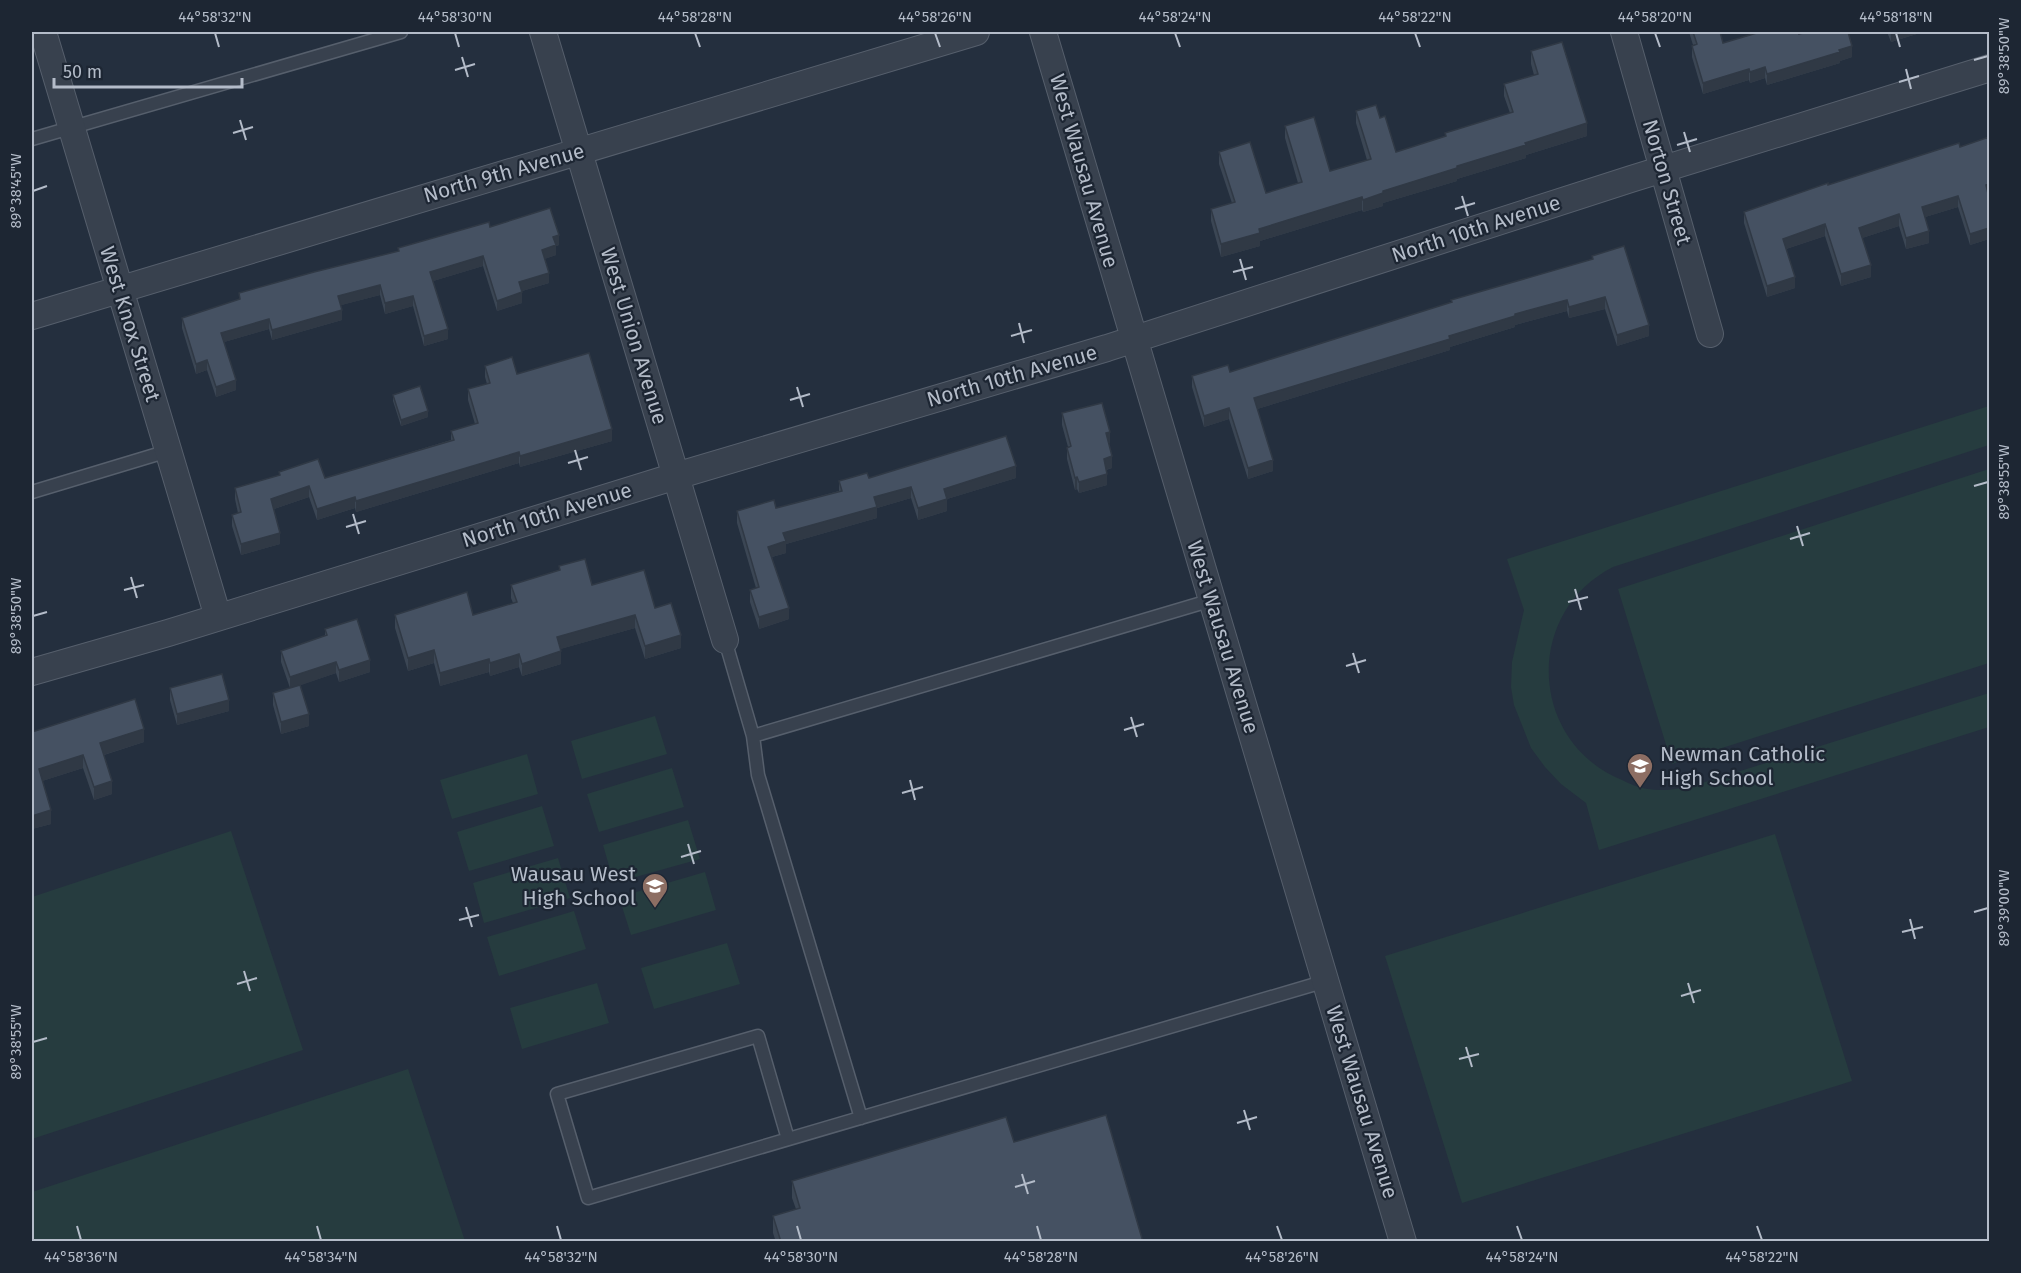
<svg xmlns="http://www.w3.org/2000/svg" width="2021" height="1273" font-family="'Fira Sans',sans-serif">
	<rect width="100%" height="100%" fill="#242f3e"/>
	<path fill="#263c3f" d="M1989,406V445L1613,567C1523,613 1529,742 1622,780C1630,784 1639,788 1648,789C1666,792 1685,788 1702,783L1989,693V727L1599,850L1586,803L1561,784L1545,767L1531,748L1514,705L1511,687L1512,662L1524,610L1507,559Z
		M1989,469V663L1672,764L1618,589Z
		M655,716L667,754L582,779L571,741Z
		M527,754L538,794L452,819L440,780Z
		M672,768L684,807L599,832L587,794Z
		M542,806L554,846L469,871L457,832Z
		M688,820L700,859L614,883L603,845Z
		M231,831L303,1050L32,1139V897Z
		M1775,834L1852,1081L1462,1203L1385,956Z
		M558,858L570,898L484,923L473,883Z
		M705,872L716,910L631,935L619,897Z
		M574,911L586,949L499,976L487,937Z
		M727,943L740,984L654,1009L641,968Z
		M597,983L609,1023L522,1049L510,1008Z
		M408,1069L465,1241H32V1192Z"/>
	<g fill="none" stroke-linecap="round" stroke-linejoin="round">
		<g stroke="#565f6c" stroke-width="15">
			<path id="lane" d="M32,139L401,32
				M32,492L168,451
				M725,640L753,736L758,775L861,1118
				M753,736L1212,600
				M788,1139L758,1036L557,1094L588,1198L1326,981"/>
		</g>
		<g stroke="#565f6c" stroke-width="28">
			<path id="street" d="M43,32L218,617
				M543,32L725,640
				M1043,32L1403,1242
				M1624,32L1710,334
				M32,316L976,32
				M32,672L168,633L676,476L1107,348L1631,179L1990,68"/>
		</g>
		<use href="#lane" stroke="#38414e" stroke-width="12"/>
		<use href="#street" stroke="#38414e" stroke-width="26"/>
	</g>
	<path fill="#3b4654" d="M1689,32H1720L1723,43L1799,34L1852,57L1840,61V63L1767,85L1765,78L1750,83L1749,80L1703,94L1692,57V46L1693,45Z
		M1887,32H1923L1891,42Z
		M1531,51L1587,136L1526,155V158L1457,179V181L1383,203V206L1363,212L1362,210L1260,241V246L1221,257L1211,221V209L1232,203L1219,164V152L1266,193L1298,183L1285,138V126L1330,171L1367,160L1356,123V111L1380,118L1396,152L1445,137V133L1510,113L1504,96V84L1534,75L1531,64Z
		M1960,147L1989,195V239L1970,245L1958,207L1925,217L1929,243L1906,249L1899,226L1862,238L1871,277L1841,286L1825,236L1786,249L1795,288L1767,297L1744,223V212L1828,185Z
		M490,227L559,245L556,246V255L544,259L549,283L522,291V303L497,311L483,266L433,281L448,339L424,346L413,306L385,314L380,295L341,305L342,320L272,340L269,329L224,342L236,390L216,397L207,370L196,374L182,328V318L239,300V293L398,251V248Z
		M1592,256L1649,336L1617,346L1605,309L1569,318L1567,311L1515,325V327L1450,347V350L1257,409L1273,471L1248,479L1229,419L1204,427L1192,387V376L1230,372L1592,259Z
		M485,366L517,374L612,441L520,467L519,463L356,512L355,508L317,520L309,497L274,509L280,544L241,555L232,526V515L238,513L235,499V488L279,476V472L325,478L451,440V431L475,424L468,400V389L487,384L485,377Z
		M393,395L428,417L401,426L393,401Z
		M1062,413L1110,443L1108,444L1112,468L1106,470L1107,485L1079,493L1077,489L1075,490L1067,459V448L1068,447L1062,425Z
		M869,478H1016L947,499V511L918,520L911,498L877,508V518L786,544V553L772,557L789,619L759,629L750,602V590L756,588L737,523V511L776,508L839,491V481Z
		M559,566L592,585L655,608L681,648L645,659L635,628L560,649L561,664L522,676L519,667L490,676L489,672L440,686L434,663L408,671L395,628V615H473L513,603L511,598V585L559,570Z
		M325,629L370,672L339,682L336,673L300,685L309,726L281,734L273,705V693L290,688L281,662V651L325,636Z
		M170,688L229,711L177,725L170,700Z
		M32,732L144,742L104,755L112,794L94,800L83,768L42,781L51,824L32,829Z
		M1014,1142L1143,1242H776L773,1233V1216L796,1209L792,1198V1181Z"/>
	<path fill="#303945" d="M1891,32H1923L1891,42Z
		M1852,46V57L1840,61V63L1767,85V74Z
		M1765,67V78L1750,83V72Z
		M1749,69V80L1703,94V83Z
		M1587,123V136L1526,155V158L1457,179V181L1383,203V206L1363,212V200L1383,191L1525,143Z
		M1989,184V195L1986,197V185Z
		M1958,196V207L1922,218V207Z
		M1362,197V210L1260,241V246L1221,257V244L1259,229Z
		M1899,214V226L1859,239V228Z
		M1825,224V236L1783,250V239Z
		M1989,228V239L1970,245V234Z
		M1929,231V243L1906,249V238Z
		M559,235V245L556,246V255L542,260V250L553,237Z
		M483,256V266L430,282V272Z
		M1871,265V277L1841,286V274Z
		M549,273V283L519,292V282Z
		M1795,277V288L1767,297V286Z
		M380,285V295L338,306V296Z
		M522,292V303L497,311V301Z
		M413,296V306L385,314V303Z
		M1605,297V309L1569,318V307Z
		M1567,300V311L1515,325V327L1450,347V350L1254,410V398L1515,314Z
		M342,310V320L272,340V330Z
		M269,319V329L221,343V333Z
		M1649,325V336L1617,346V335Z
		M448,329V339L424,346V336Z
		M207,360V370L196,374V364Z
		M236,380V390L216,397V387Z
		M1229,408V419L1204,427V416Z
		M428,411V417L401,426V420Z
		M612,429V441L520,467V456Z
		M1110,432V443L1106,444V433Z
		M519,452V463L356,512V501Z
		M1112,456V468L1104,470V459Z
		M1273,460V471L1248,479V468Z
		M1016,466V478L947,499V511L918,520V508L944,489Z
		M1107,474V485L1079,493V482Z
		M1077,477V489L1075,490V478Z
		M309,486V497L271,510V499Z
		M911,487V498L877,508V518L786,544V553L768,558V547L783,533L874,497Z
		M355,497V508L317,520V509Z
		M280,533V544L241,555V544Z
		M789,608V619L759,629V617Z
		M635,615V628L557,650V637Z
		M681,635V648L645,659V646Z
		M434,650V663L408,671V658Z
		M561,651V664L522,676V664Z
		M519,654V667L490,676V663Z
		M489,659V672L440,686V673Z
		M370,660V672L339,682V670Z
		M336,662V673L290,689V677Z
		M229,700V711L177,725V714Z
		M309,714V726L281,734V722Z
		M144,729V742L100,756V743Z
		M83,755V768L39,782V769Z
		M112,781V794L94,800V787Z
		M51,810V824L32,829V816Z"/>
	<path fill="#455162" stroke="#303945" stroke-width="1.5" d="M1693,32H1720L1723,43L1760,32H1799V34L1807,32H1848L1852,46L1839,50L1840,52L1767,74L1765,67L1750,72L1749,69L1703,83L1692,46L1697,44Z
		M1562,42L1587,123L1525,143L1526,145L1457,166V168L1383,191V193L1363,200L1362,197L1259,229L1260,233L1221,244L1211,209L1235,202L1219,152L1250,142L1266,193L1302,182L1285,126L1314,117L1330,171L1371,159L1356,111L1376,105L1380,118L1385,116L1396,152L1446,136L1445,133L1513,112L1504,84L1538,74L1531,51Z
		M1989,137V184L1986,185L1989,198V228L1970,234L1958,196L1922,207L1929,231L1906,238L1899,214L1859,228L1871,265L1841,274L1825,224L1783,239L1795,277L1767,286L1744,212L1828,183V185L1959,143L1960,147Z
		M550,208L559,235L553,237L556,245L542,250L549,273L519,282L522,292L497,301L483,256L430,272L448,329L424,336L413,296L385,303L380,285L338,296L342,310L272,330L269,319L221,333L236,380L216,387L207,360L196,364L182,318L240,299L239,293L314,272L399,251L398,248L489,222L490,227Z
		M1624,246L1649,325L1617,335L1605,297L1569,307L1567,300L1515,314V316L1449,336L1450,339L1254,398L1273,460L1248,468L1229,408L1204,416L1192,376L1228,365L1230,372L1452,302L1451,300L1593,259L1592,256Z
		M589,353L612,429L520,456L519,452L356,501L355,497L317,509L309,486L271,499L280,533L241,544L232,515L241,512L235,488L280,475L279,472L318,459L325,478L454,440L451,431L478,423L468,389L490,383L485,366L512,357L517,374Z
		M420,386L428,411L401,420L393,395Z
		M1102,403L1110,432L1106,433L1112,456L1104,459L1107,474L1079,482L1077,477L1075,478L1067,448L1071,446L1062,413Z
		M1006,436L1016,466L944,489L947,499L918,508L911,487L874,497L877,507L783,533L786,541L768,547L789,608L759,617L750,590L759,587L737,511L774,500L776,508L842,491L839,481L867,473L869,478Z
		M585,559L592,585L644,570L655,608L671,603L681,635L645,646L635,615L557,637L561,651L522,664L519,654L490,663L489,659L440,673L434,650L408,658L395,615L467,592L473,615L517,602L511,585L560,570L559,566Z
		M357,619L370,660L339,670L336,662L290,677L281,651L327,635L325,629Z
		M222,674L229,700L177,714L170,688Z
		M300,685L309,714L281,722L273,693Z
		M135,699L144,729L100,743L112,781L94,787L83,755L39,769L51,810L32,816V732Z
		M1106,1115L1143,1242H781L773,1216L800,1208L792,1181L1006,1117L1014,1142Z"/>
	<path fill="none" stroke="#b4bcc9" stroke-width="2" d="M215,33L219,47M455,33L459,47M695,33L700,47M935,33L940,47M1175,33L1180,47M1415,33L1420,47M1655,33L1660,47M1896,33L1900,47M462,57L468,77M1974,60L1988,56M1906,69L1911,89M455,70L475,64M1899,82L1919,76M240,120L246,140M1684,132L1690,152M233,133L253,127M1677,145L1697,139M33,191L47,186M1462,196L1468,216M1455,209L1475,203M1240,259L1246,280M1233,272L1253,267M1019,323L1024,343M1011,336L1032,330M797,387L803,407M790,400L810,394M575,450L581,470M568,463L588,457M1974,486L1988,482M353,514L359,534M1797,526L1803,546M346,527L366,521M1790,539L1810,533M131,577L137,598M1575,589L1581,610M124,590L144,585M1568,602L1588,597M33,616L47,612M1353,653L1359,673M1346,666L1366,660M1131,717L1137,737M1124,730L1144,724M910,780L915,800M902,793L923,787M688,844L694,864M681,857L701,851M466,907L472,927M1974,912L1988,908M1910,919L1915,939M459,920L479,915M1902,932L1923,927M244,971L250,991M1688,983L1694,1003M237,984L257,978M1681,996L1701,990M33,1042L47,1038M1466,1047L1472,1067M1459,1059L1479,1054M1244,1110L1250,1130M1237,1123L1257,1117M1022,1174L1028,1194M1015,1187L1035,1181M77,1226L81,1240M317,1226L321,1240M557,1226L561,1240M797,1226L801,1240M1037,1226L1041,1240M1277,1226L1282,1240M1517,1226L1522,1240M1757,1226L1762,1240"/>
	<defs>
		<g id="school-pin" transform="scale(1.35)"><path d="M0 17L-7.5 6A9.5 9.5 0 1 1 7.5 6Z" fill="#8d6e63" stroke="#1d2633"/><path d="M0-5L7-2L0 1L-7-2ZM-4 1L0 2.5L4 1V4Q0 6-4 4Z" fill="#fff"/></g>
	</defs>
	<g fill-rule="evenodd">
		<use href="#school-pin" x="1640" y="766"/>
		<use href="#school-pin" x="655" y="886"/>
	</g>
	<g text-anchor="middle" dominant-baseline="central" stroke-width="4.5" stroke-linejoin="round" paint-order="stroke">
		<g font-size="21" fill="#b4bcc9" stroke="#1d2633">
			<text transform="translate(1084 171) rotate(74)">West Wausau Avenue</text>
			<text transform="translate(504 173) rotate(-16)">North 9th Avenue</text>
			<text transform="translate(1667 182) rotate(74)">Norton Street</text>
			<text transform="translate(1476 229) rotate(-18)">North 10th Avenue</text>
			<text transform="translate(130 324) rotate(73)">West Knox Street</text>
			<text transform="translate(634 336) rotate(73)">West Union Avenue</text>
			<text transform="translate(1012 376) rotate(-16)">North 10th Avenue</text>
			<text transform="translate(547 515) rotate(-17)">North 10th Avenue</text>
			<text transform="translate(1223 637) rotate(73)">West Wausau Avenue</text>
			<text transform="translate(1362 1102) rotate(73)">West Wausau Avenue</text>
		</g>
		<g font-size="21" fill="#b4bcc9" stroke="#1d2633" text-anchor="start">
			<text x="1660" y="754">Newman Catholic<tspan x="1660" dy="24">High School</tspan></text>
			<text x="636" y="874" text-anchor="end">Wausau West<tspan x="636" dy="24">High School</tspan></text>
		</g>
	</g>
	<rect width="2021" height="1273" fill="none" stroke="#1d2633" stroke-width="66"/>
	<path d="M54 78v9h188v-9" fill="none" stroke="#b4bcc9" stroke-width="3"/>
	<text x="63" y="78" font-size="18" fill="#b4bcc9" stroke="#1d2633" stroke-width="4.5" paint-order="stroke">50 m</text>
	<rect x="33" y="33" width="1955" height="1207" fill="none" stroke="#b4bcc9" stroke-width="2"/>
	<g font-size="15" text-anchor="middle" fill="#b4bcc9">
		<text x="215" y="22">44°58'32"N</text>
		<text x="455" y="22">44°58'30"N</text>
		<text x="695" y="22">44°58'28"N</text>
		<text x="935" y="22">44°58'26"N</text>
		<text x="1175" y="22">44°58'24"N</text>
		<text x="1415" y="22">44°58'22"N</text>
		<text x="1655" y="22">44°58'20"N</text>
		<text x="1896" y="22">44°58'18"N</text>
		<text transform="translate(2004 56) rotate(-90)" y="5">89°38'50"W</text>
		<text transform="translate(16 191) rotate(-90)" y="5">89°38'45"W</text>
		<text transform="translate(2004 482) rotate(-90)" y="5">89°38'55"W</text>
		<text transform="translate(16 616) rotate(-90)" y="5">89°38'50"W</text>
		<text transform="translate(2004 908) rotate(-90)" y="5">89°39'00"W</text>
		<text transform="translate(16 1042) rotate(-90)" y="5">89°38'55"W</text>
		<text x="81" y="1262">44°58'36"N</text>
		<text x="321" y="1262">44°58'34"N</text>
		<text x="561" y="1262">44°58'32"N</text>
		<text x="801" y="1262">44°58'30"N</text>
		<text x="1041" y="1262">44°58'28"N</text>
		<text x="1282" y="1262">44°58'26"N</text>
		<text x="1522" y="1262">44°58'24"N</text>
		<text x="1762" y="1262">44°58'22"N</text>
	</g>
</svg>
